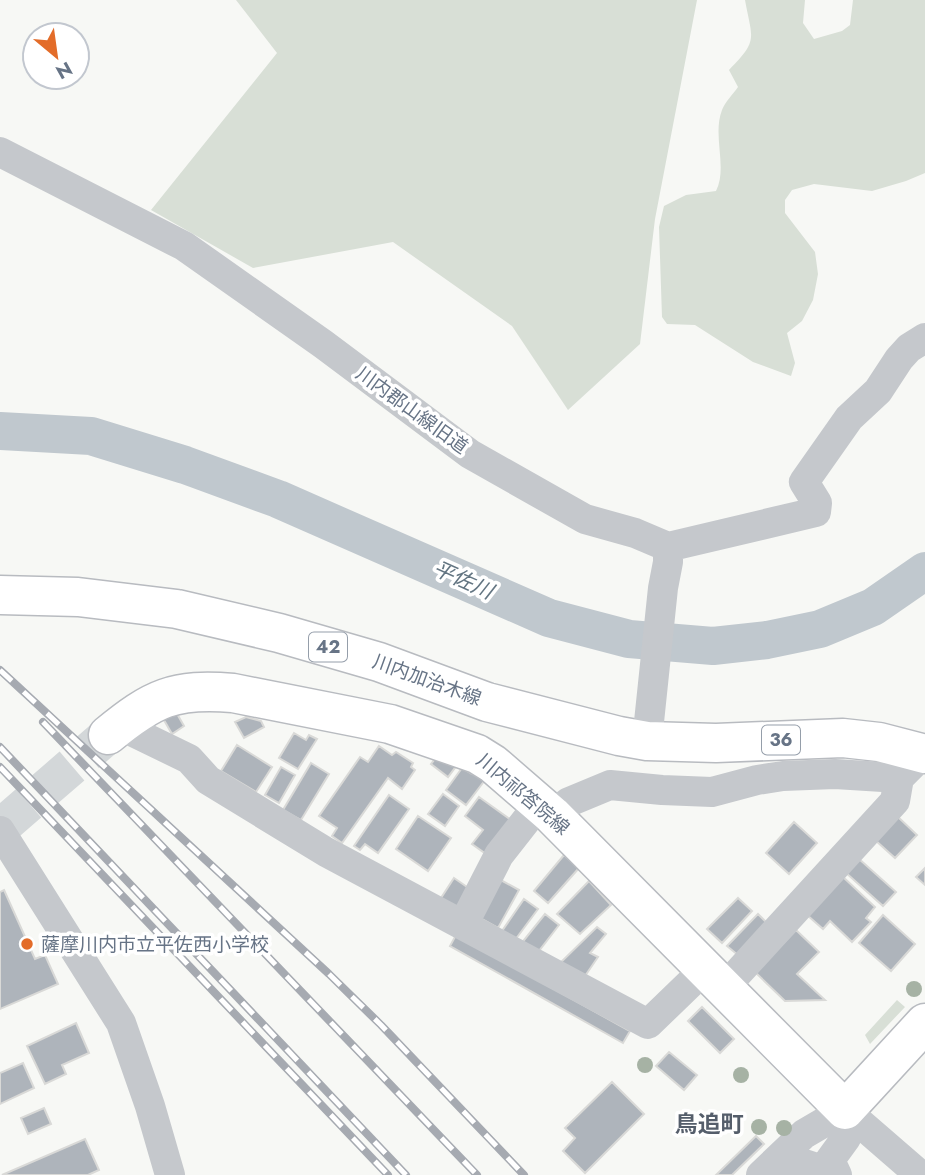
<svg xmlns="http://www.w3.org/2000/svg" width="925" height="1175" font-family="Jost,'Noto Sans JP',sans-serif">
	<rect width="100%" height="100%" fill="#f7f8f5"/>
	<path fill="#d8dfd6" d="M236,0H697L655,219L640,344L568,410L512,326L393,242L253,268L151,210L277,53Z
		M745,0H805L803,23L814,39L842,31L850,25L853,0H925V173L906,181L872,191L814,184L792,190L785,200V213L815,252L818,274L813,300L802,321L787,333L795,363L791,376L753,362L695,325L667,324L662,317L659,227L664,206L686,195L716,191C728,167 712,136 722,110C725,102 733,94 738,87L729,70C759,40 752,39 745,0Z
		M897,1000L905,1007L870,1044L865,1035Z"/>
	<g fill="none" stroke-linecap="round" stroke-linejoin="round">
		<path stroke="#c0c8ce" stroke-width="38" d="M0,431L91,436L185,465L278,499L549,618L629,639L713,646L767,640L820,629L873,607L925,571"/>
	</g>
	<path fill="#aeb4bb" stroke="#d9d9d7" stroke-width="2" d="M176,712L184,726L172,734L164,720Z
		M246,717L261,721L264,727L244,738L235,722Z
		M294,733L306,740L309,735L317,739L298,769L279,758Z
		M237,745L272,767L256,792L221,771Z
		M379,746L392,755L396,752L413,763L411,767L415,770L402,789L388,778L342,843L332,836L337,828L319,816L360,757L368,762Z
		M438,755L457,765L448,777L431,764Z
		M311,763L329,774L301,820L283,810Z
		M281,767L295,775L279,803L265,795Z
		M462,768L472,774L474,772L485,780L466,805L446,790Z
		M443,794L459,806L445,826L428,814Z
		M389,795L409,809L378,853L365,844L360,850L354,846Z
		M479,797L511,820L486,854L472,844L483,830L465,816Z
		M418,816L451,838L428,871L396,849Z
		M897,816L917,835L895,858L875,840Z
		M794,822L817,843L789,874L766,853Z
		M564,855L579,868L548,903L534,891Z
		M858,858L896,892L883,906L845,872Z
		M925,868V885L916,877Z
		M842,876L875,907L866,918L871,922L852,942L830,921L823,929L807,915Z
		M454,878L470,889L457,908L441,898Z
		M499,879L519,890L498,928L478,917Z
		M589,881L611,905L580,934L557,914Z
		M4,890L35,959L45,955L58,984L0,1009V892Z
		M738,898L752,911L722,943L707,929Z
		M524,899L538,909L515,940L502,931Z
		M545,914L559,925L535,956L520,945Z
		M758,914L769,925L739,956L727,946Z
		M883,915L915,944L891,971L859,943Z
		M597,927L606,934L590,953L598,957L583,979L558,965Z
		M796,930L819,952L797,974L825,1000L785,1001L755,972Z
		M456,935L630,1031L623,1043L450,946Z
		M702,1007L734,1039L720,1053L688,1021Z
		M76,1023L89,1053L62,1065L66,1074L45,1084L27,1046Z
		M669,1052L697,1075L684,1090L656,1066Z
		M23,1063L34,1088L0,1104V1073Z
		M612,1082L644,1114L585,1173L563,1151L575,1138L565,1128Z
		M44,1108L51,1124L28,1134L21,1118Z
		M756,1136L764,1144L732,1175H716Z
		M85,1139L99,1170L88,1175H2Z"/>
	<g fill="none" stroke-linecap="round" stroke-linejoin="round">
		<path stroke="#d3d7d9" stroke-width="38" stroke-dasharray="38 19" stroke-linecap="butt" d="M0,828L108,735"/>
		<g stroke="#b8bbc0" stroke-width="41">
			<path id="major" d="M0,595L78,597L177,609L279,633L379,662L487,702L619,736L647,741L716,743L843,738L879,742L925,754
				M108,735C153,698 174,688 233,693L390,724L477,754L493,764L552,815L845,1110L925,1023"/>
		</g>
		<path stroke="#c5c8cc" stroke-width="30" d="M0,152L184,246L323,344L470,454L585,519L635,533L668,547
			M668,547L816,512L817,503L804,482L849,418L878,391L899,359L909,348L925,338
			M119,725L189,759L208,780L326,852L648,1024L706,968
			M647,741L663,588L668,562V547
			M552,815L569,802L610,785L662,790L712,792L757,780L783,776L835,774L899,778
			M0,831L121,1023L150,1106L170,1175
			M463,925L499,855L539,804
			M725,987L895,801L899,778L912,765
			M845,1110L920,1175
			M767,1171C789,1156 809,1163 829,1175
			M761,1175L804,1134L845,1110
			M837,1175L830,1160L846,1138L845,1110"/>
		<use href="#major" stroke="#fff" stroke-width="38"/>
		<g stroke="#a6aab1" stroke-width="8">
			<path id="rail" d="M0,670L329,974L381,1025L524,1175
				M43,722L477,1175
				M0,747L406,1175
				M0,767L388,1175"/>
		</g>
		<use href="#rail" stroke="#fff" stroke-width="5" stroke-dasharray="16" stroke-linecap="butt"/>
	</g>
	<g fill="#a6b2a4">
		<circle cx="914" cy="989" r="8"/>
		<circle cx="645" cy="1065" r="8"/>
		<circle cx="741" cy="1075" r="8"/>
		<circle cx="759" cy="1127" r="8"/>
		<circle cx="784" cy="1128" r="8"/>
	</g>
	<circle fill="#e36c29" stroke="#fff" stroke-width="2.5" cx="27" cy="944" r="7"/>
	<g text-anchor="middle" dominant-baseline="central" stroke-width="7" stroke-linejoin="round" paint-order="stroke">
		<g fill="#fff" stroke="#959eaa" stroke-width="2">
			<rect x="309" y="632.5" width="38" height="29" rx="5"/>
			<rect x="762" y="725.5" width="38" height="29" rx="5"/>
		</g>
		<g font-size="18" font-weight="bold" fill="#677486">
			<text x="328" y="647">42</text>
			<text x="781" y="740">36</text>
		</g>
		<g font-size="19" fill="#677486" stroke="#fff">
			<text transform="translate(412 410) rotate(36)">川内郡山線旧道</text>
			<text transform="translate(427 680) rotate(20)">川内加治木線</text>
			<text transform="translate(523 794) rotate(40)">川内祁答院線</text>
		</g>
		<g font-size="19" fill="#677486" stroke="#fff" text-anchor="start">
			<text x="41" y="944">薩摩川内市立平佐西小学校</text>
		</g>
		<g font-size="21" font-style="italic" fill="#637582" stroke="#fff">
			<text transform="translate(463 580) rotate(24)">平佐川</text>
		</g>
		<g font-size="23" font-weight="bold" fill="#555e6b" stroke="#fff">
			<text x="709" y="1124">鳥追町</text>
		</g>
	</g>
	<g transform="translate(56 56) rotate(151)"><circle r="33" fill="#ffffff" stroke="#c2c7cf" stroke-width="2"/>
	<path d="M0-5L12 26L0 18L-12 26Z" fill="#e36c29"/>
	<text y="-10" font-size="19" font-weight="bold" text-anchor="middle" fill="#677486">N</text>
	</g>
</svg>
